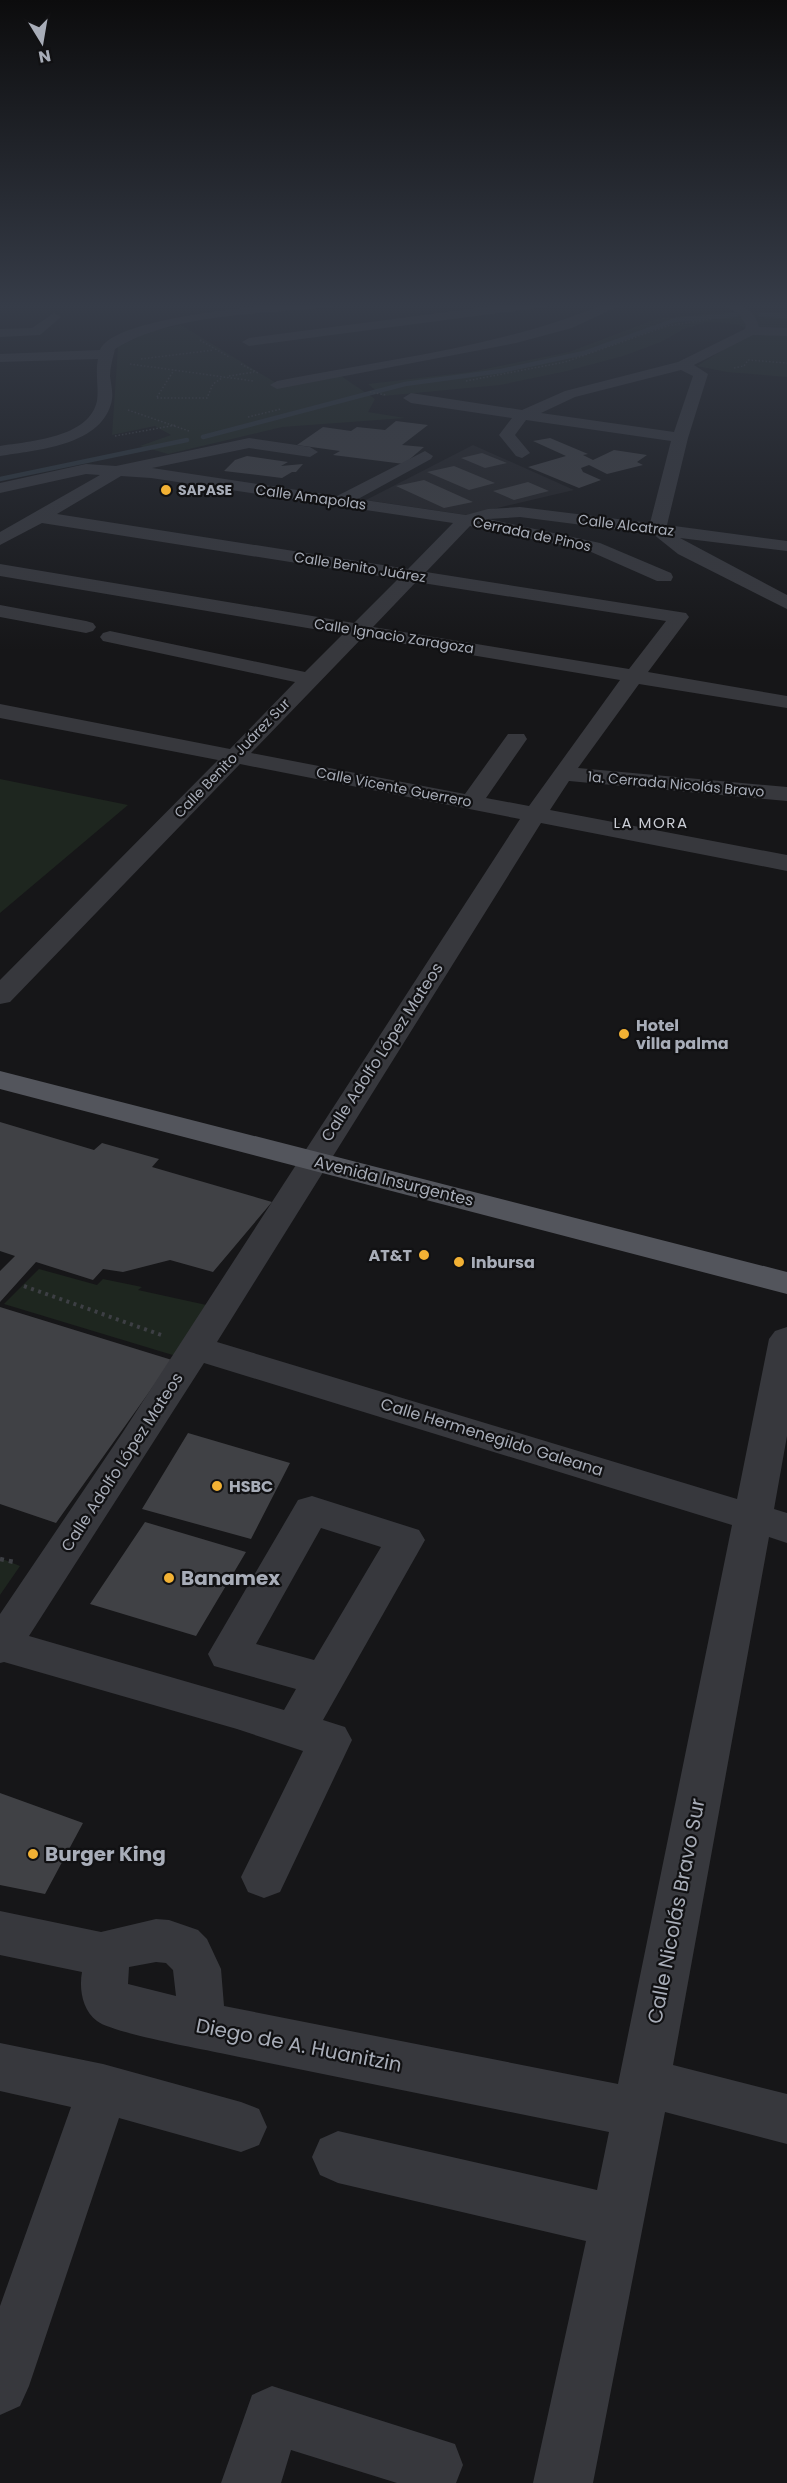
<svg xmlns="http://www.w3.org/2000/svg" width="787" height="2483" font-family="Poppins,sans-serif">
	<rect width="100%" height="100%" fill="#161618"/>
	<path fill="#222225" d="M473,445L574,490L467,515L366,500Z"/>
	<path fill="#1e261f" d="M721,312H787V377L727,372L697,366L755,330L735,324L707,322L684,329L661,342L623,356L567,371L500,385L383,396L368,384L470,372L569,352L656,319Z
		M181,325L281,386L341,376L375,399L368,412L405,418L282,427L168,454L140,446L171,435L155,426L112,435L118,347L148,332Z
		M0,779L128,805L0,913Z
		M39,1269L97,1285L103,1279L142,1287L138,1290L211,1306L176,1356L4,1304Z
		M0,1558L20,1566L0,1595Z"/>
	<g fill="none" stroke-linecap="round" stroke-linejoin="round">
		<path stroke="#2c353c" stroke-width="4.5" d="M761,315L787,316
			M203,437L405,384L501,371L584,353L675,320L736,315
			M0,479L187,440"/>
	</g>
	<path fill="#404145" d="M396,421L428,425L402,445L424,447L404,464L333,455L340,451L297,445L323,427L351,431L357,427L385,430Z
		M550,438L588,454L583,455L593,460L614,450L647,455L637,462L643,465L607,474L589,465L581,468L583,472L601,480L579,488L528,467L566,456L533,441Z
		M482,453L507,463L485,468L461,458Z
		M247,456L288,462L281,466L303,464L296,472H292L282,478L224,471L235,460Z
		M454,466L495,483L469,490L427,472Z
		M424,480L473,502L444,508L396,486Z
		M528,482L549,491L514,500L493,491Z
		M0,1122L94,1150L102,1143L159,1159L152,1167L272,1202L213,1272L170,1260L123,1272L103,1269L93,1280L36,1262L0,1302V1271L15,1256L0,1251Z
		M0,1307L172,1360L56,1523L0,1504Z
		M188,1433L290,1463L251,1539L142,1509Z
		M145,1522L246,1552L196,1636L90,1604Z
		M0,1793L83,1823L45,1894L0,1885Z"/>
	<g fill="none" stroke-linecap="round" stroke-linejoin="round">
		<path stroke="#3d3f44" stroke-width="1.5" stroke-dasharray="1.5 2" stroke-linecap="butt" d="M200,340L229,357
			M141,359L214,350
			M130,364L253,381
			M241,364L258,373
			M734,368L744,366L748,360L787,363
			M229,376L254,372
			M466,381L565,362L667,326L711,319
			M370,392L386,395
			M157,397L174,370
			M157,398H207L213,384L222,378
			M128,410L189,431
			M248,417L281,409
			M115,436L176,425"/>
		<path stroke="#3d3f44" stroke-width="4" stroke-dasharray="3 4.5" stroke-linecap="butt" d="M24,1286L164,1336"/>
		<path stroke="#3d3f44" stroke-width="4.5" stroke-dasharray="4 5" stroke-linecap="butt" d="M0,1559L14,1562"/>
		<path fill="#37383d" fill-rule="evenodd" d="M292,303H338L331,307C264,314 172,313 115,349C113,358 110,367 110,376C111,385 114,394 111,404C99,446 36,450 0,456V446C30,441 89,438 97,401C99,387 95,373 98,359L0,362V354L100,350C112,318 258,306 292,303Z
			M515,303H552L545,307L249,346L242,342L249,338Z
			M607,303L623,304L572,328L516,343L277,389L270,385L277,381C387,359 503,347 607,303Z
			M719,303C739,303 754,307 759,327L787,328V336L753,335L694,365L708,374L688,438L667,525L787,541V551L680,538L787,595V609L678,554L653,534L520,517L488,519L600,543L671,573L673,577L671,581H657L589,551L470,526L426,572L686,613L689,617L648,672L787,696V708L639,684L578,768L787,787V801L569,781L550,810L787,855V871L541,823L217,1342L737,1499L769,1339L775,1331L787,1327V1436L774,1509L787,1513V1543L769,1537L673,2065L787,2094V2144L665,2112L593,2483H533L586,2241L338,2183L320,2175L312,2157L320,2139L338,2131L597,2190L609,2132C481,2106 353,2080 225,2054C202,2049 112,2033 97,2021C82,2010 79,1988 82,1972L0,1955V1911L101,1932L156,1919L169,1920L198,1930L207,1939L221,1969L224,2006L618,2084L732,1525L204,1363L29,1636L284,1710L296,1689L214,1666L208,1654L298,1500L312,1496L419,1530L425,1540L323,1720L345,1727L352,1740L280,1892L264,1898L248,1892L241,1877L303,1751L237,1729L4,1662L0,1663V1614L123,1432L520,819L240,764L10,1002L0,1004V980L218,760L0,718V704L230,749L295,682L103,641L100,637L103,633L110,631L305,672L343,634L0,576V564L354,623L398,579L42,523L0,545V532L100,475L86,474L0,493V483L86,464L116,466L249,438L310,447L318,452L310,457L249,448L152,468L337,496L425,451L433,456L431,459L358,499L466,515L488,509L520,507L650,523L671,441L526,420L515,435L530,453L522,458L516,456L499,435L512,418L411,403L403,398L411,393L522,410L565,391L678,362L745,329L746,325L738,313ZM681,370L693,376L674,432L541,413L575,397ZM121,476L151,478L453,523L408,569L57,514ZM416,582L666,621L629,669L373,627ZM363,637L620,680L529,806L486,798L527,739L524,734H508L465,794L251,753ZM321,1528L381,1547L314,1660L256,1644ZM156,1962L166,1963L173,1970L176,1996L128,1984L129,1967Z
			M54,313L61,317L40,335L0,337V329L32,328Z
			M0,605L86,621L93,623L96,627L93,631L86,633L0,617Z
			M0,2043L103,2064L241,2102L259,2109L267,2127L259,2145L241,2152L119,2118L29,2386L20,2406L0,2415V2306L71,2107L0,2091Z
			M272,2386L455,2444L463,2465L456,2483H397L291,2450L281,2483H221L252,2395Z"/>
		<path fill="#53555c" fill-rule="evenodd" d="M0,1071L787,1272V1294L0,1089Z"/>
	</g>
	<linearGradient id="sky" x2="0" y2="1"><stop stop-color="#0c0c0d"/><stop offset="0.47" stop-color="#363c48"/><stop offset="1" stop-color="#363c48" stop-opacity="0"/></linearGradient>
	<rect width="787" height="651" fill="url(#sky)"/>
	<g fill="#f2b134" stroke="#111113" stroke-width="2">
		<circle cx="166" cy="490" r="6"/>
		<circle cx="624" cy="1034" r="6"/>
		<circle cx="424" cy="1255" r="6"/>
		<circle cx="459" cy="1262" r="6"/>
		<circle cx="217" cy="1486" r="6"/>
		<circle cx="169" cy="1578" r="6"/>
		<circle cx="33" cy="1854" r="6"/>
	</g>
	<g text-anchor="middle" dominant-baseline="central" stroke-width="4.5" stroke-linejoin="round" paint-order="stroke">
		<g font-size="14" font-weight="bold" fill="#a8adb8" stroke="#111113" text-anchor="start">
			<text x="178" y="490">SAPASE</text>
		</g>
		<g font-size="14" fill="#a8adb8" stroke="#111113">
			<text transform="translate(311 497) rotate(8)">Calle Amapolas</text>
			<text transform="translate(626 525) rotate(7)">Calle Alcatraz</text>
			<text transform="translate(532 534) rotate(12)">Cerrada de Pinos</text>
			<text transform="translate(360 567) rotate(9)">Calle Benito Juárez</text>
			<text transform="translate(394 636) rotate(9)">Calle Ignacio Zaragoza</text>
			<text transform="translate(232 758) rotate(-46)">Calle Benito Juárez Sur</text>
			<text transform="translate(676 784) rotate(5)">1a. Cerrada Nicolás Bravo</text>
			<text transform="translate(394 787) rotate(11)">Calle Vicente Guerrero</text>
		</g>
		<g font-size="15" letter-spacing="1.5" fill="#c9ccd4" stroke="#111113">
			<text x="651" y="822">LA MORA</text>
		</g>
		<g font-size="16" font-weight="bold" fill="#a8adb8" stroke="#111113" text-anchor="start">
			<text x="636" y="1025">Hotel<tspan x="636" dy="18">villa palma</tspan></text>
			<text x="412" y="1255" text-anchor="end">AT&amp;T</text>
			<text x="471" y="1262">Inbursa</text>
			<text x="229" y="1486">HSBC</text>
		</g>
		<g font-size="16" fill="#a8adb8" stroke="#111113">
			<text transform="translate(382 1052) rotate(-57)">Calle Adolfo López Mateos</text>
			<text transform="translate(394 1181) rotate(14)">Avenida Insurgentes</text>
			<text transform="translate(492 1437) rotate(17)">Calle Hermenegildo Galeana</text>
			<text transform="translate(122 1462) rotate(-57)">Calle Adolfo López Mateos</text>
		</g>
		<g font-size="20" font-weight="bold" fill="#a8adb8" stroke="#111113" text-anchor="start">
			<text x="181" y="1578">Banamex</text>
			<text x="45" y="1854">Burger King</text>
		</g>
		<g font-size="20" fill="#a8adb8" stroke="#111113">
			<text transform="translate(676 1911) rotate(-79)">Calle Nicolás Bravo Sur</text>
			<text transform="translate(299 2045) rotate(11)">Diego de A. Huanitzin</text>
		</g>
	</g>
	<g transform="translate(42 42) rotate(169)" stroke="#111113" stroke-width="4.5" paint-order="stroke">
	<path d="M0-4.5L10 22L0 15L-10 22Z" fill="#a8adb8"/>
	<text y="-9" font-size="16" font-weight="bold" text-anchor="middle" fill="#a8adb8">N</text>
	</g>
</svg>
